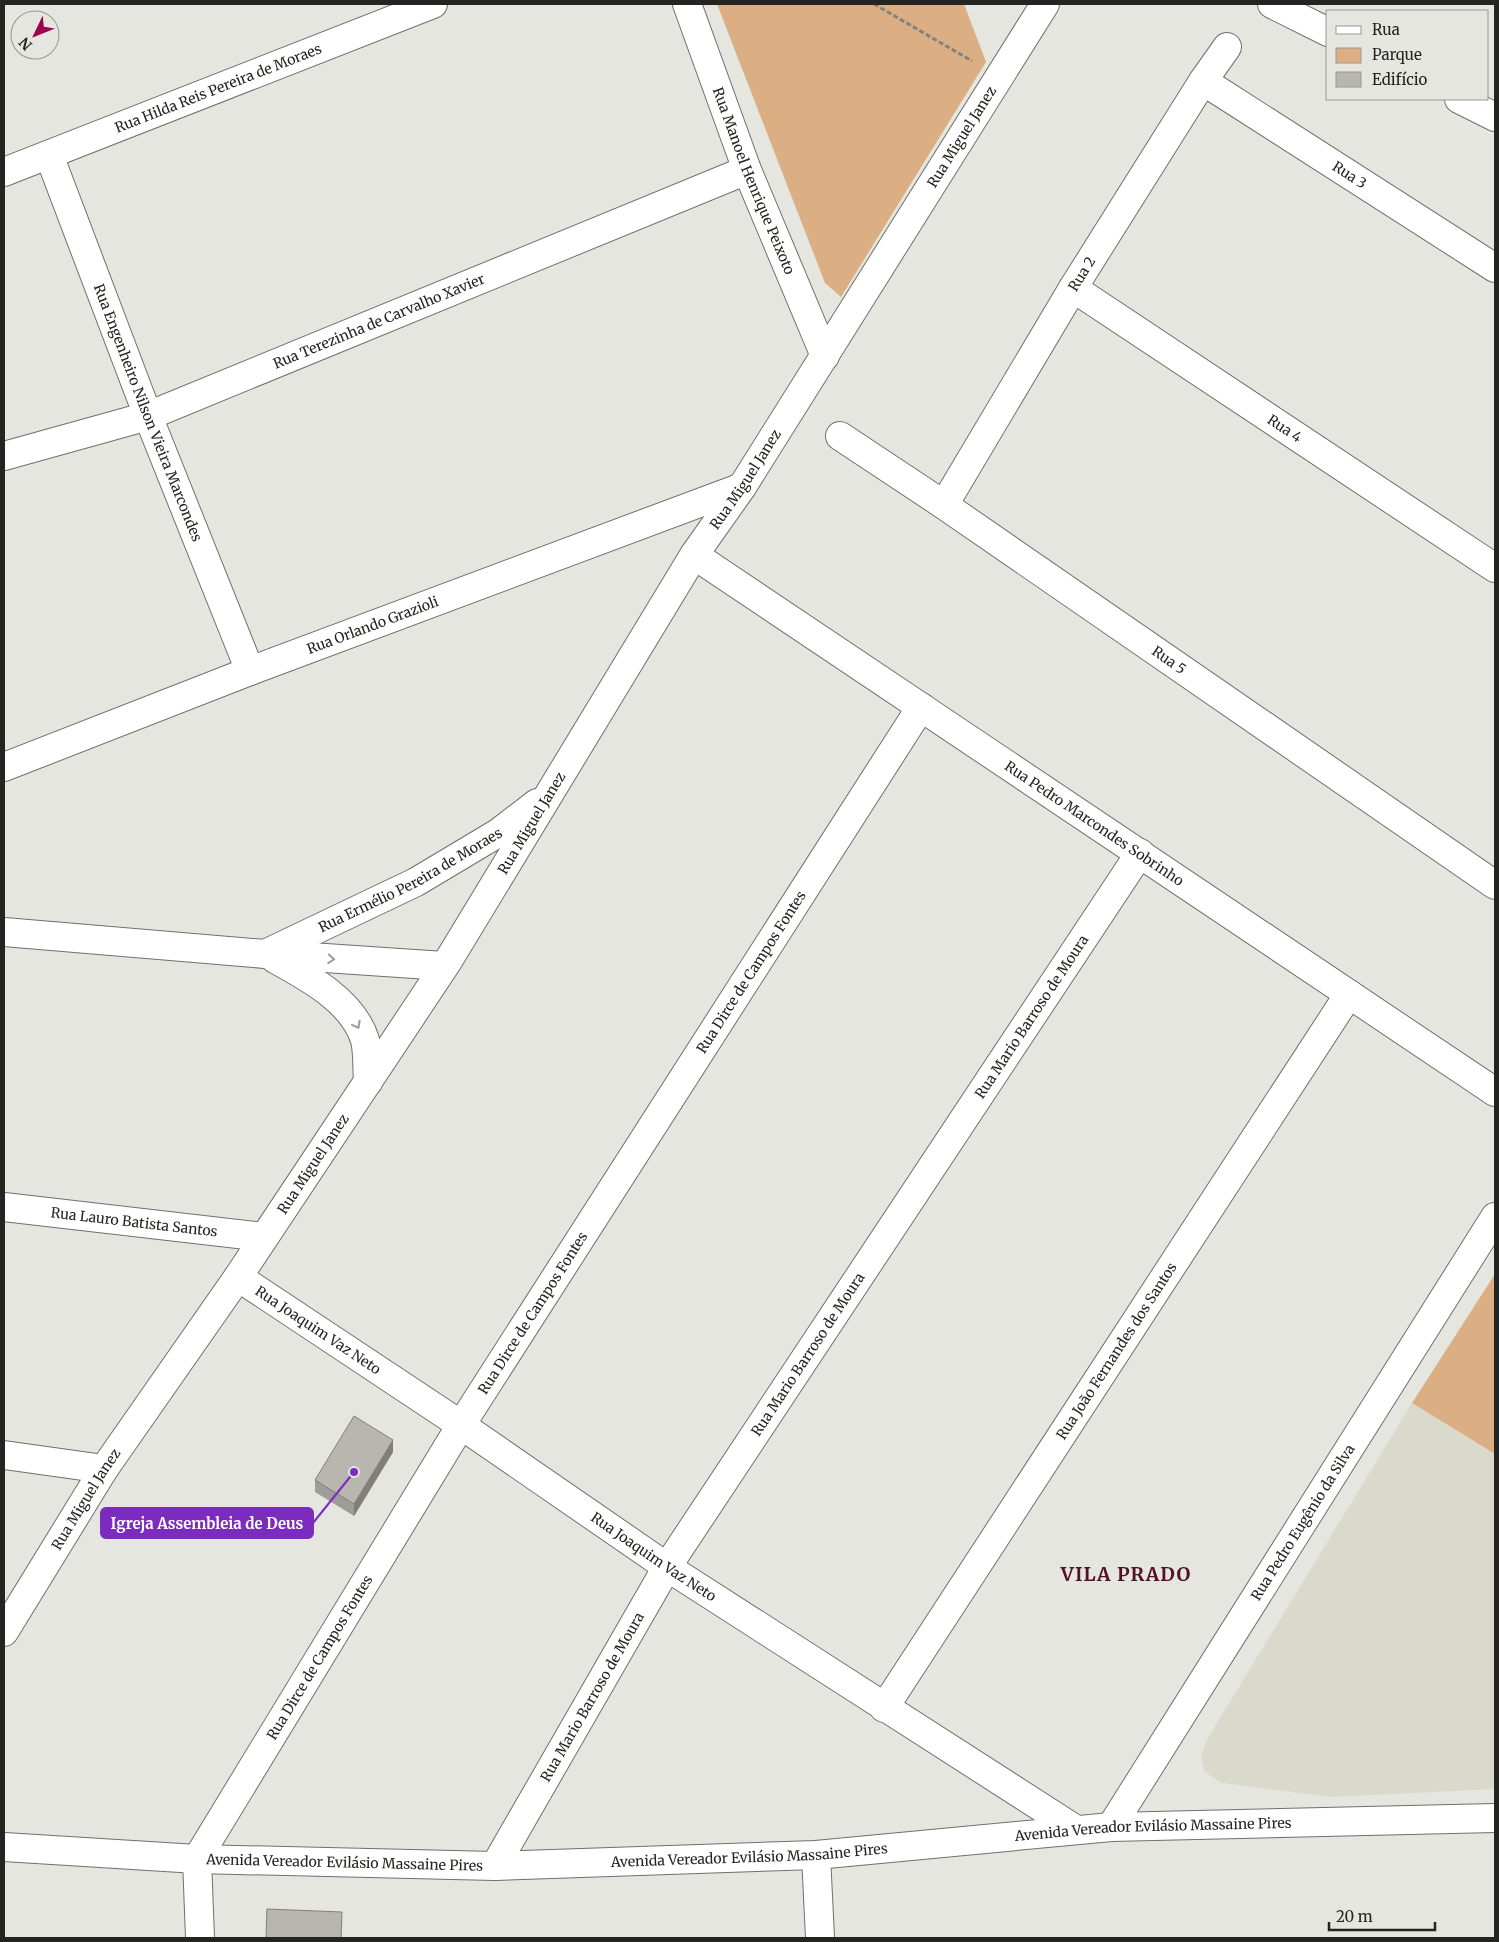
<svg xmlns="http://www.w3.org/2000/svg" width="1499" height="1942" font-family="Merriweather,serif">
	<rect width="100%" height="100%" fill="#e5e6df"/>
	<path fill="#d9dacc" d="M1412,1403L1495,1454V1789L1332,1797L1221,1783L1204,1771L1201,1758L1206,1741Z"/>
	<path fill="#dbaf83" d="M717,4H964L986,62L841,297L825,283Z
		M1495,1274V1454L1412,1403Z"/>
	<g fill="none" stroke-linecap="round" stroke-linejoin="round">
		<g stroke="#70706b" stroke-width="30">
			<g id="street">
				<path id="s1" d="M687,4L747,170L825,356"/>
				<path d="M1272,4L1328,32"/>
				<path id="s2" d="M1203,81L1495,268"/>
				<path d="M1459,99L1495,117"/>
				<path id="s3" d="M49,155L148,416L250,671"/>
				<path id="s4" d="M4,172L433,4"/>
				<path id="s5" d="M1073,288L1495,568"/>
				<path id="s6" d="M840,436L944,505L1495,885"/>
				<path id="s7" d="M4,456L148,416L747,170"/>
				<path id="s8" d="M944,505L1073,288L1203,81L1227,47"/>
				<path id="s9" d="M694,555L1495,1092"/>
				<path id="s10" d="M4,767L250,671L742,487"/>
				<path id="s11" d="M4,932L265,954L416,882L498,833L537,803"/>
				<path d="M266,954L444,966"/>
				<path d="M275,959C308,977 353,1001 365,1040C368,1052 367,1069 368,1082"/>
				<path id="s12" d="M4,1207L264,1237"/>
				<path id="s13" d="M238,1277L461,1425L667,1567L1075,1829"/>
				<path d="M4,1455L104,1469"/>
				<path id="s14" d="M4,1632L104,1469L238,1277L448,961L694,555L742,487L1045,4"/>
				<path id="s15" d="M884,1708L1349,994"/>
				<path id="s16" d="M1111,1827L1495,1217"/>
				<path id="s17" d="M4,1847L197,1859L495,1866L816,1855L1111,1827L1495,1818"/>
				<path d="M816,1855L820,1938"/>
				<path id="s18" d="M495,1866L667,1567L1140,853"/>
				<path id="s19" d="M200,1938L197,1859L461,1425L921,707"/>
			</g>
		</g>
		<path stroke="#82837e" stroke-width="3" stroke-dasharray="5 2.5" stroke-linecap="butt" d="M874,4L972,61"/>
		<use href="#street" stroke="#fff" stroke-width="28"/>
	</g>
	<path fill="#9f9d97" d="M393,1452L354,1516L315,1492V1480Z"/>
	<path fill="#827f7b" d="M393,1440V1452L354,1516V1504Z"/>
	<path fill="#b9b6b0" stroke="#827f7b" d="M354,1416L393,1440L354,1504L315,1480Z
		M267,1909L342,1912L341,1938H266Z"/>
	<defs><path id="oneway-chevron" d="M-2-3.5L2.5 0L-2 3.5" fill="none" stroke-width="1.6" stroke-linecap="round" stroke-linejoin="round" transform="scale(1.25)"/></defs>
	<g stroke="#9c9c9b">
		<use href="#oneway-chevron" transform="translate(331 959) rotate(4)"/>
		<use href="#oneway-chevron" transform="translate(357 1025) rotate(61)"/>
	</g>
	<g text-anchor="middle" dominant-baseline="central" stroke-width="4" stroke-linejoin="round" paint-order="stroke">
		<g font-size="14" fill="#242421" stroke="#e5e6df">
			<text stroke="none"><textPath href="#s4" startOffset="230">Rua Hilda Reis Pereira de Moraes</textPath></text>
			<text stroke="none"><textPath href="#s14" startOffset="1776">Rua Miguel Janez</textPath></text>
			<text stroke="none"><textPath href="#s2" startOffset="174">Rua 3</textPath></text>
			<text stroke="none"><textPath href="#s1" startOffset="189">Rua Manoel Henrique Peixoto</textPath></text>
			<text stroke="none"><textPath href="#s8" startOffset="269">Rua 2</textPath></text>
			<text stroke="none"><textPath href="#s7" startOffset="399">Rua Terezinha de Carvalho Xavier</textPath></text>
			<text stroke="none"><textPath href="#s3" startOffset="276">Rua Engenheiro Nilson Vieira Marcondes</textPath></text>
			<text stroke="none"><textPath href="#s5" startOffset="254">Rua 4</textPath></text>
			<text stroke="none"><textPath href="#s14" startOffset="1371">Rua Miguel Janez</textPath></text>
			<text stroke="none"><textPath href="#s10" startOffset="395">Rua Orlando Grazioli</textPath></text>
			<text stroke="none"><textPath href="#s6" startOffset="398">Rua 5</textPath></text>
			<text stroke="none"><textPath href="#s14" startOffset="966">Rua Miguel Janez</textPath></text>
			<text stroke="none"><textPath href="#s9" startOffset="482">Rua Pedro Marcondes Sobrinho</textPath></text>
			<text stroke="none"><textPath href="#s11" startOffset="425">Rua Ermélio Pereira de Moraes</textPath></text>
			<text stroke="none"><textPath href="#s19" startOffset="1125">Rua Dirce de Campos Fontes</textPath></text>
			<text stroke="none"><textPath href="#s18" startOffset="1005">Rua Mario Barroso de Moura</textPath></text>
			<text stroke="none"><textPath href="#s14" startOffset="561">Rua Miguel Janez</textPath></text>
			<text stroke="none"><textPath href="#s12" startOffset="131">Rua Lauro Batista Santos</textPath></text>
			<text stroke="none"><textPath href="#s19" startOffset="720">Rua Dirce de Campos Fontes</textPath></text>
			<text stroke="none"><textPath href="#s13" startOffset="96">Rua Joaquim Vaz Neto</textPath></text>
			<text stroke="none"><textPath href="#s15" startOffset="426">Rua João Fernandes dos Santos</textPath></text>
			<text stroke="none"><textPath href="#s18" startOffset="600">Rua Mario Barroso de Moura</textPath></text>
			<text stroke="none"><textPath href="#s14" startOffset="156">Rua Miguel Janez</textPath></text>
			<text stroke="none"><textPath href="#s16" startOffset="360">Rua Pedro Eugênio da Silva</textPath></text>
			<text stroke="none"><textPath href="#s13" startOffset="501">Rua Joaquim Vaz Neto</textPath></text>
			<text stroke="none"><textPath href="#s19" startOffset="315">Rua Dirce de Campos Fontes</textPath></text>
			<text stroke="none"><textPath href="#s18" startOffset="195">Rua Mario Barroso de Moura</textPath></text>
			<text stroke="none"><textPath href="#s17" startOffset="1151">Avenida Vereador Evilásio Massaine Pires</textPath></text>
			<text stroke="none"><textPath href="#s17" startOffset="746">Avenida Vereador Evilásio Massaine Pires</textPath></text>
			<text stroke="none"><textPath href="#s17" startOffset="341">Avenida Vereador Evilásio Massaine Pires</textPath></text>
		</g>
		<g font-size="19" font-weight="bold" letter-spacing="1" fill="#531029" stroke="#e5e6df">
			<text x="1126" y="1574">VILA PRADO</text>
		</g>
	</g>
	<path fill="none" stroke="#7b2cbf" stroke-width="2" d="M354 1472L313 1523"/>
	<circle fill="#7b2cbf" stroke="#e5e6df" stroke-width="2" cx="354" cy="1472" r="5"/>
	<rect fill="#7b2cbf" stroke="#7b2cbf" stroke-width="2" x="101" y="1508" width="212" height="30" rx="5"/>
	<g font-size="15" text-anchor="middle" font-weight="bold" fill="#fff">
		<text x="207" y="1529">Igreja Assembleia de Deus</text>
	</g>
	<rect width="1499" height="1942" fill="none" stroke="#242421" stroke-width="10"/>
	<rect x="1326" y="10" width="162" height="90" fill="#e5e6df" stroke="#989893"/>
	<rect x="1336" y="26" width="25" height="8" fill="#ffffff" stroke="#989893"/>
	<text x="1372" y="35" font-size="15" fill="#242421">Rua</text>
	<rect x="1336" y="48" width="25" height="15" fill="#dbaf83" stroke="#989893"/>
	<text x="1372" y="60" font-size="15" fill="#242421">Parque</text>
	<rect x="1336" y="72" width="25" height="15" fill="#b9b6b0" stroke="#989893"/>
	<text x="1372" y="85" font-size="15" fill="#242421">Edifício</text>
	<g transform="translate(35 35) rotate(227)"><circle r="24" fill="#e5e6df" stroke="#989893"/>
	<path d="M0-4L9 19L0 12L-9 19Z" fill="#9e044d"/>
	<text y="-8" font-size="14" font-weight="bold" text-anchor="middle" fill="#242421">N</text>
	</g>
	<path d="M1329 1922v8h106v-8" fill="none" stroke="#242421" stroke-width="2.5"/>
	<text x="1336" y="1922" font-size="15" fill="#242421" stroke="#e5e6df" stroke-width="4" paint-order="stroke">20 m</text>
</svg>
